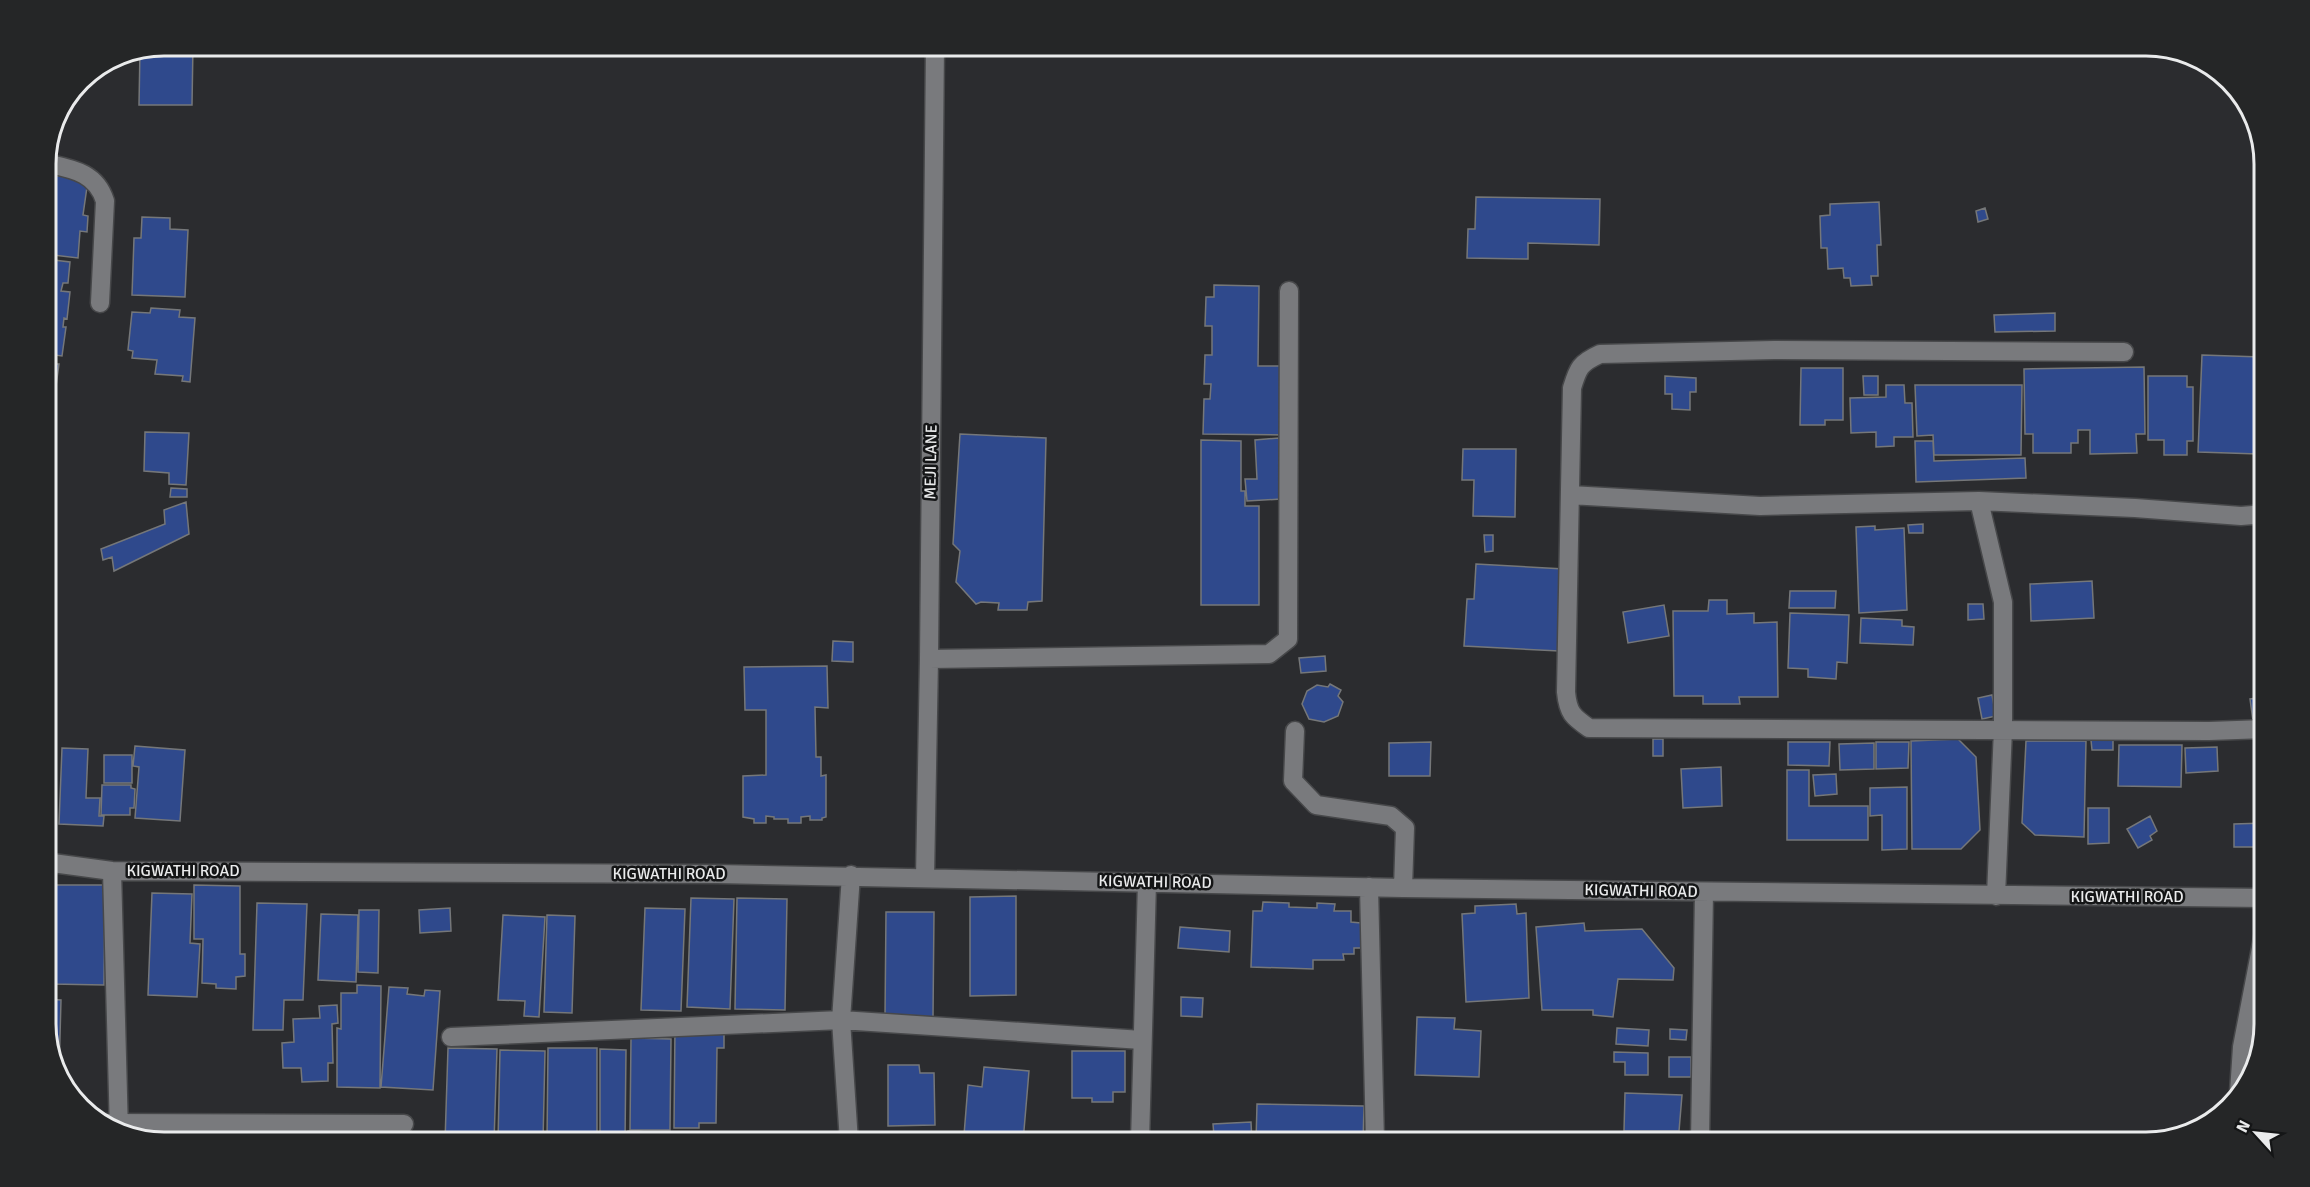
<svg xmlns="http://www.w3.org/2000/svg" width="2310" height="1187" font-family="Signika,sans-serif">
	<rect width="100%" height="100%" fill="#2b2c2f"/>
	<path fill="#2f498c" stroke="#757779" stroke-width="1.5" d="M163,45H193L192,105H139L140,50Z
		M45,174L88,180L83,215L88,216L87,232L80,231L78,258L45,254Z
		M1476,197L1600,199L1599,245L1528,243V259L1467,258L1468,229H1475Z
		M1879,202L1881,245H1877L1878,276H1871L1872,285L1851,286L1850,278H1844L1843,268L1828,269L1827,248H1821L1820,216L1830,215V204Z
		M1985,208L1988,219L1978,222L1976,211Z
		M142,217L170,218V229L188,230L185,297L132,295L134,238H141Z
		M45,259L70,262L68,283H63L61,291L70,292L67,319L64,318L63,327H66L62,356L55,355L54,364H59L56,386L45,385Z
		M1214,285L1259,286L1258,366H1284V435L1203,434L1204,399H1210L1211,384H1204L1205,355H1212V326H1205L1206,297H1214Z
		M151,308L180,310L179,317L195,318L190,382L182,381L183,376L155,374L157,360L132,358L133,351L128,350L132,312L150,313Z
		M2055,313V331L1995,332L1994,315Z
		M2202,355L2261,357L2258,454L2198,452Z
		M2144,367L2145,434H2136L2137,453L2090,454V430H2078V443H2071V453H2033V434H2025L2024,369Z
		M1801,368H1843V420H1825V425H1800Z
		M1665,376L1696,378V392H1690V410L1672,409V394H1665Z
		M1863,376H1878V395H1864Z
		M2148,376H2187V387H2193V441H2187V455H2164V440H2148Z
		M1886,385H1904L1905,403H1912L1913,437H1894V446L1876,447V432L1851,433L1850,398L1886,397Z
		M1915,385H2022L2021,455H1934L1933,435L1917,436Z
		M145,432L189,433L186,485L169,484V473L144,471Z
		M960,434L1046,438L1042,601L1028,602L1027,610H998L999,603L981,602L976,604L956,582L960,551L953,544Z
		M1279,438L1281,499L1247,501L1245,479H1257L1255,440Z
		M1201,440L1241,441V491H1245V506H1259V605H1201Z
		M1915,441H1933L1934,461L2025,458L2026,478L1916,482Z
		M1463,449H1516L1515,517L1473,516L1474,480H1462Z
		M171,488L187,489V497H170Z
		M186,502L189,534L114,571L112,557L103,560L101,549L165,524L164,510Z
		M1923,524V533H1909L1908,525Z
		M1875,526V530L1904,528L1907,610L1859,613L1856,527Z
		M1484,535H1493V551L1485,552Z
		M1476,564L1564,569L1559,651L1464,646L1467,599H1474Z
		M2092,581L2094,618L2031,621L2030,584Z
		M1790,591H1836L1835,608H1789Z
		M1709,600H1727V614L1754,613V623L1777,622L1778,697H1739L1740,704H1703V696H1674L1673,611H1708Z
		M1968,604H1983L1984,619L1968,620Z
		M1664,605L1669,636L1628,643L1623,612Z
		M1790,613L1849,615L1847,663L1837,662L1836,679L1808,677V669L1788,668Z
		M1861,618L1902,620V626L1914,627L1913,645L1860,643Z
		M833,641L853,642V662L832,661Z
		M1325,656L1326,671L1301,673L1299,658Z
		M827,666L828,708L815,707L816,757H821V776L826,775V817L822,818V820H810V816L801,817V823H788V819H774V817L766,816V823H754V819L743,817V776L766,775V710H745L744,667Z
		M1330,684L1341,690L1338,696L1343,702L1338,716L1324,722L1309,719L1302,704L1307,691L1317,685L1328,687Z
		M1992,695L1996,716L1982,719L1978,698Z
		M2265,697V719L2253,721L2250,699Z
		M1653,739H1663V756H1653Z
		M1958,739L1976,757L1980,830L1961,849H1912L1911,741Z
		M2113,739V750H2092L2091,740Z
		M2026,741H2086L2084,837L2035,835L2022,823Z
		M1431,742L1430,776H1389V743Z
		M1788,742H1830L1829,766L1788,765Z
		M1876,742H1909L1908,768L1876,769Z
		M1874,743V769L1840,770L1839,744Z
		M2119,745H2182L2181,787L2118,786Z
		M135,746L185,750L180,821L135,818L139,767L133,766Z
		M2217,747L2218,771L2186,773L2185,748Z
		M62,748L88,749L86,798H100L99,816H104L103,826L59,824Z
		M104,755H132V783H104Z
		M1721,767L1722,806L1683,808L1681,769Z
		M1787,770H1809V806H1868V840H1787Z
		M1836,774L1837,794L1815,796L1813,775Z
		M102,785H131V788L135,789L134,808H130V815H101Z
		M1907,787V849L1882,850V815L1870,816V788Z
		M2088,808H2109V843L2088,844Z
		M2150,816L2157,831L2150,836L2152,840L2138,848L2127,829Z
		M2265,823V847H2234V824Z
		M53,885H105L104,985L52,984Z
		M194,885L240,886V954H245V976L236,977V989L216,988V984L202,983L203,939H194Z
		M152,893L192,894L190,943L200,944L197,997L148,995Z
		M1016,896V995L970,996V897Z
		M691,898L734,899L730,1009L687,1007Z
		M737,898L787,899L785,1010L735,1009Z
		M1263,902L1289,903V907L1317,908V903L1335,904L1334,911H1351V922L1361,923V948H1354V954H1343L1344,960H1313V969L1251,967L1253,911H1262Z
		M257,903L307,904L303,1000H284L283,1030H253Z
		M1516,904L1517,914L1526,913L1529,998L1466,1002L1462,914L1475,913V906Z
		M450,908L451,931L420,933L419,910Z
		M645,908L685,909L681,1011L641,1010Z
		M359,910H379L378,973L358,972Z
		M886,912H934L933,1017H885Z
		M321,914L358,915L356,982L318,980Z
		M503,915L545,917L539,1017L524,1016L525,1001L498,1000Z
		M547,915L575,916L572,1013L544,1012Z
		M1584,923L1585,931L1642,929L1674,968L1673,980L1618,979L1613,1017L1593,1015V1010H1542L1536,927Z
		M1180,927L1230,931L1229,952L1178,948Z
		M357,985L381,986L380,1088L337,1087V1028L341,1029V993H357Z
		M389,987L408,988L407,994L424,996L425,990L440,991L433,1090L381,1087Z
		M1181,997L1203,998L1202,1017L1181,1016Z
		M45,999L61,1000L59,1073L45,1032Z
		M337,1005L338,1023L332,1024L333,1063H328V1081L302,1082L301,1068H283L282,1043L294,1042L293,1019L320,1018L319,1006Z
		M1417,1017L1455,1018L1454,1029L1481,1031L1479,1077L1415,1075Z
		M675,1027L724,1028V1048H717L716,1123H699V1128H674Z
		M1617,1028L1649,1030L1648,1046L1616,1044Z
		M1670,1029L1687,1030L1686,1040L1670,1039Z
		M631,1038L671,1039L670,1130H630Z
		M448,1048L497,1049L494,1142H445Z
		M548,1048H597V1142H547Z
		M600,1049L626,1050L625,1142H600Z
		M500,1050L545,1051L543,1142H498Z
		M1072,1051H1125V1092H1113V1102H1092V1098H1072Z
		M1614,1052L1648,1053V1075H1625V1062H1614Z
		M1669,1057H1691V1077H1669Z
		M888,1065H919L920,1073H934L935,1125L888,1126Z
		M984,1067L1029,1071L1023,1142H981V1137L964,1135L968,1085L982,1087Z
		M1625,1093L1682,1095L1679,1131H1624Z
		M1257,1104L1364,1106L1363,1142H1256Z
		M1251,1122L1252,1142H1203V1136H1214L1213,1124Z
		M628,1131L670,1133L669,1142H627Z
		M152,1139H256V1142H163Z"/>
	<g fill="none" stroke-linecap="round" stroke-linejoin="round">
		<g stroke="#47484a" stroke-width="21">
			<path id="minor" d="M45,163C72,169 96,172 105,201L100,303
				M2124,352L1774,350L1600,354C1580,363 1578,368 1572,388L1566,692C1568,713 1573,717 1589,728L2209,731L2265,729
				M1570,495L1760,506L1979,501L2003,602V729L1996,896
				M1979,501L2135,508L2241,516L2265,514
				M929,659L1269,654L1288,639L1289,291
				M1295,731L1293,781L1316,805L1391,816L1405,828L1403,888
				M45,862L112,871L717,874L1403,888L2265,898
				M112,871L119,1132
				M925,878L929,659L935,45
				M1369,887L1375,1142
				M451,1037L841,1020L1142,1040
				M2239,1092L2242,1047L2265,927
				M103,1123L404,1124
				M849,1142L841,1020L851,875
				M1140,1142L1147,882
				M1700,1142L1704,892"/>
		</g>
		<use href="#minor" stroke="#797a7d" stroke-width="18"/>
	</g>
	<g text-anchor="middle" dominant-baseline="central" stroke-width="5" stroke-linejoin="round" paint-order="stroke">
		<g font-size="16" fill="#eaebec" stroke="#141516">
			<text transform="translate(931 462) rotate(-89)">MEJI LANE</text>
			<text x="183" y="871">KIGWATHI ROAD</text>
			<text x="669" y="874">KIGWATHI ROAD</text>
			<text transform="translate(1155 882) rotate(1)">KIGWATHI ROAD</text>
			<text transform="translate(1641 891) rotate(1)">KIGWATHI ROAD</text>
			<text x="2127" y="897">KIGWATHI ROAD</text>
		</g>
	</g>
	<path d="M0 0H2310V1187H0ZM164 56H2146A108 108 0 0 1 2254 164V1024A108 108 0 0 1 2146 1132H164A108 108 0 0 1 56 1024V164A108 108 0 0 1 164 56Z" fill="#252627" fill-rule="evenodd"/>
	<path fill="none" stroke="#eaebec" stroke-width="3" d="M164 56H2146A108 108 0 0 1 2254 164V1024A108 108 0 0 1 2146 1132H164A108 108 0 0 1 56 1024V164A108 108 0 0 1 164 56Z"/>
	<g transform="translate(2256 1133) rotate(297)" stroke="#141516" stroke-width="4.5" paint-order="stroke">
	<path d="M0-4.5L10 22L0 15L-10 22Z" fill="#eaebec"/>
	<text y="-9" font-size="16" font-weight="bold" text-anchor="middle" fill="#eaebec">N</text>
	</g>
</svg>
